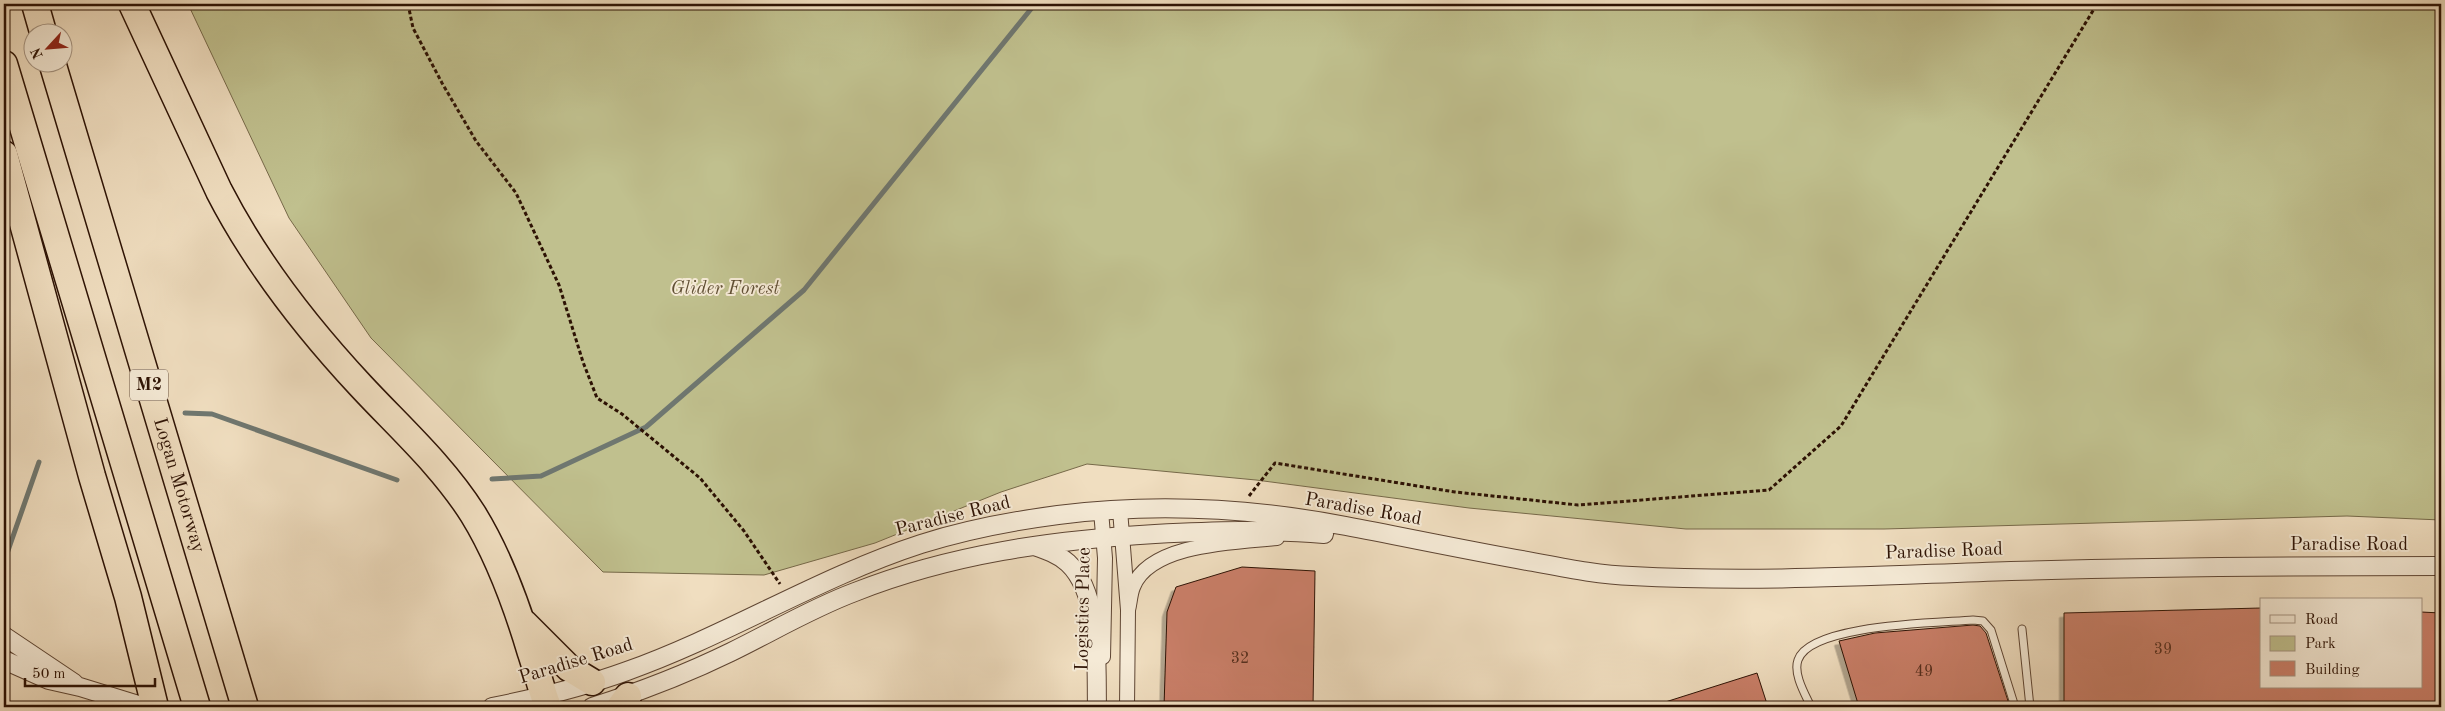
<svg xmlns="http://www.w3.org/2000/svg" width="2445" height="711" font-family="'Old Standard TT',serif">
	<defs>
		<filter id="shadow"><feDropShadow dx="-4.5" dy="4.5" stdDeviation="0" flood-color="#0004"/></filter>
	</defs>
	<rect width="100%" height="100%" fill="#f0dec0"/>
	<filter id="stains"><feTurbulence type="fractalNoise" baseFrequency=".004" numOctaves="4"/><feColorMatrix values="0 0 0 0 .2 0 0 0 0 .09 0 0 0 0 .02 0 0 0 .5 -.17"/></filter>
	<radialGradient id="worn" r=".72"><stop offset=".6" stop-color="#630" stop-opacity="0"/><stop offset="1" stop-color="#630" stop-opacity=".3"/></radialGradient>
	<path fill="#c0c08e" stroke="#766949" d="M188,4H2441V520L2347,516L1884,529H1686L1469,508L1256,480L1087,464L1001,492L875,543L764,575L603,572L371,338L289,218Z"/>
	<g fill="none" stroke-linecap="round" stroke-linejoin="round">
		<path stroke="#6f7770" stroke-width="5" d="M185,413L212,414L397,480
			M492,479L541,476L646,427L804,290L1035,4
			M4,562L39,462"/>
	</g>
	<path fill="#ca7f69" stroke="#2d1204" filter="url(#shadow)" d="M1242,567L1315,571L1313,707H1164L1167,612L1176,587Z
		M2261,608V687H2421V612L2441,613V707H2064V613Z
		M1973,625L1980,626L1986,633L2010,707H1859L1839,641L1875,633Z
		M1757,673L1768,707H1659V704Z"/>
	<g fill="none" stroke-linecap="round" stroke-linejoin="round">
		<g stroke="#5e4533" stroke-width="9">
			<path id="service" d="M2022,629L2030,707
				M1811,707C1805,694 1793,674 1798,660C1810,624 1939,623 1973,620L1983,621L1991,630L2015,707"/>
		</g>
		<g stroke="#5e4533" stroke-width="16">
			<path id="minor" d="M1120,510L1128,610L1127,707
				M1101,511L1105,558L1103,657
				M1128,610C1130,603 1130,594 1133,587C1150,543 1238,542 1277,538"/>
		</g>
		<g stroke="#5e4533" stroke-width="20">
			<path id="tertiary" d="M1034,546C1046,550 1058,554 1068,563C1101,594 1096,665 1097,707
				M4,636L74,683
				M4,660L49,680L80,687L145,707
				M492,707C538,698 583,687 627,671C728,635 819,577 921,544C965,530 1012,521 1058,515C1153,503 1252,508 1346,526C1409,538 1470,551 1533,562C1565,568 1599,575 1632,576C1758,583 1885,575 2011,571C2155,567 2298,566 2441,566
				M592,707C639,692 686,674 731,652C772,632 812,608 855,592C951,554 1053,540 1155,534C1212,531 1268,529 1324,534"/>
		</g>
		<g stroke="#2d1204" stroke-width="29">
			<g id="motorway">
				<path d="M35,4L43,32"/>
				<path d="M132,4L219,191C256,263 306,327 361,386C399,427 442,465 473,514C499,556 517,606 531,653C537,671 541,689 548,707"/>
				<path id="s1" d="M52,62L245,707"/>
				<path d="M4,64L197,707"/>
				<path d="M4,154L92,476L128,597L155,707"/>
				<path d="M524,623L569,668L592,682"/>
				<path d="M620,707L628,696"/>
			</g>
		</g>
		<path stroke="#2d1204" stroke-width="3" stroke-dasharray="4 2.5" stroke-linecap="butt" d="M408,4L413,28L442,83L476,141L516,193L559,285L583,362L597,398L622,414L700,478L744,531L780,584
			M1249,496L1275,463L1455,492L1578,505L1769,490L1841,426L2097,4"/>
		<use href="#service" stroke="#f5ead6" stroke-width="7"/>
		<use href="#minor" stroke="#f5ead6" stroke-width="14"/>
		<use href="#tertiary" stroke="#f5ead6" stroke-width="18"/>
		<use href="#motorway" stroke="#f0dec0" stroke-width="26"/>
	</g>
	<g text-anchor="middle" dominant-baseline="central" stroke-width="4" stroke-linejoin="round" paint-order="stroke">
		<g font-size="16" fill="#542d1d">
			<text x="2163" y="650">39</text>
			<text x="1240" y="659">32</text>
			<text x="1924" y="672">49</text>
		</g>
		<rect fill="#f5ead6" stroke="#695343" stroke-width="1" x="130" y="369.5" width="38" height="31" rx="4"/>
		<g font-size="18" font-weight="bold" fill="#2d1204">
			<text x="149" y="385">M2</text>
		</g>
		<g font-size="19" font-style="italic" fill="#604f34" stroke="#f5ead6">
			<text x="725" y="289">Glider Forest</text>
		</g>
		<g font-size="19" fill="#2d1204" stroke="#f5ead6">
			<text stroke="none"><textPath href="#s1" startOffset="442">Logan Motorway</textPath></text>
			<text transform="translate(1363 510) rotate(10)">Paradise Road</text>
			<text transform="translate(953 517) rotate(-14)">Paradise Road</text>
			<text x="2349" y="545">Paradise Road</text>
			<text transform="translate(1944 552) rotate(-2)">Paradise Road</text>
			<text transform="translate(1084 609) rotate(-89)">Logistics Place</text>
			<text transform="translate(576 662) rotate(-17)">Paradise Road</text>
		</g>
	</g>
	<rect width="2445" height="711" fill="none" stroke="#f0dec0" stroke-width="20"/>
	<rect x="5" y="5" width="2435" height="701" fill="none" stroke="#2d1204" stroke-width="2.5"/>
	<rect x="10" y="10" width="2425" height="691" fill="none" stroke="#2d1204"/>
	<rect x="2260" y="598" width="162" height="90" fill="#f5ead6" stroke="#a59482"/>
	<rect x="2270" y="615" width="25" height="8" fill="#f5ead6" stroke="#a59482"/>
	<text x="2305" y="624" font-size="15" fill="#2d1204">Road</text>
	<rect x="2270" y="636" width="25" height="15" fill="#c0c08e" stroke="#a59482"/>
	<text x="2305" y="648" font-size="15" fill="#2d1204">Park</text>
	<rect x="2270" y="661" width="25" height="15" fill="#ca7f69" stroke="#a59482"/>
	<text x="2305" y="674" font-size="15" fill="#2d1204">Building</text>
	<g transform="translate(48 48) rotate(244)"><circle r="24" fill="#f5ead6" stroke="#a59482"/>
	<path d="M0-4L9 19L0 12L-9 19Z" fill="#8f2418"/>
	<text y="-8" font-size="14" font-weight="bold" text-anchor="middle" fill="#2d1204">N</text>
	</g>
	<path d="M25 678v8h130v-8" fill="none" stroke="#2d1204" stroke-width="2.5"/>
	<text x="32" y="678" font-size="15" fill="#2d1204" stroke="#f5ead6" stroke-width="4" paint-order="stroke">50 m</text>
	<rect width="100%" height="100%" filter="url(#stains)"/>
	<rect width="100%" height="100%" fill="url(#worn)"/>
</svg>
